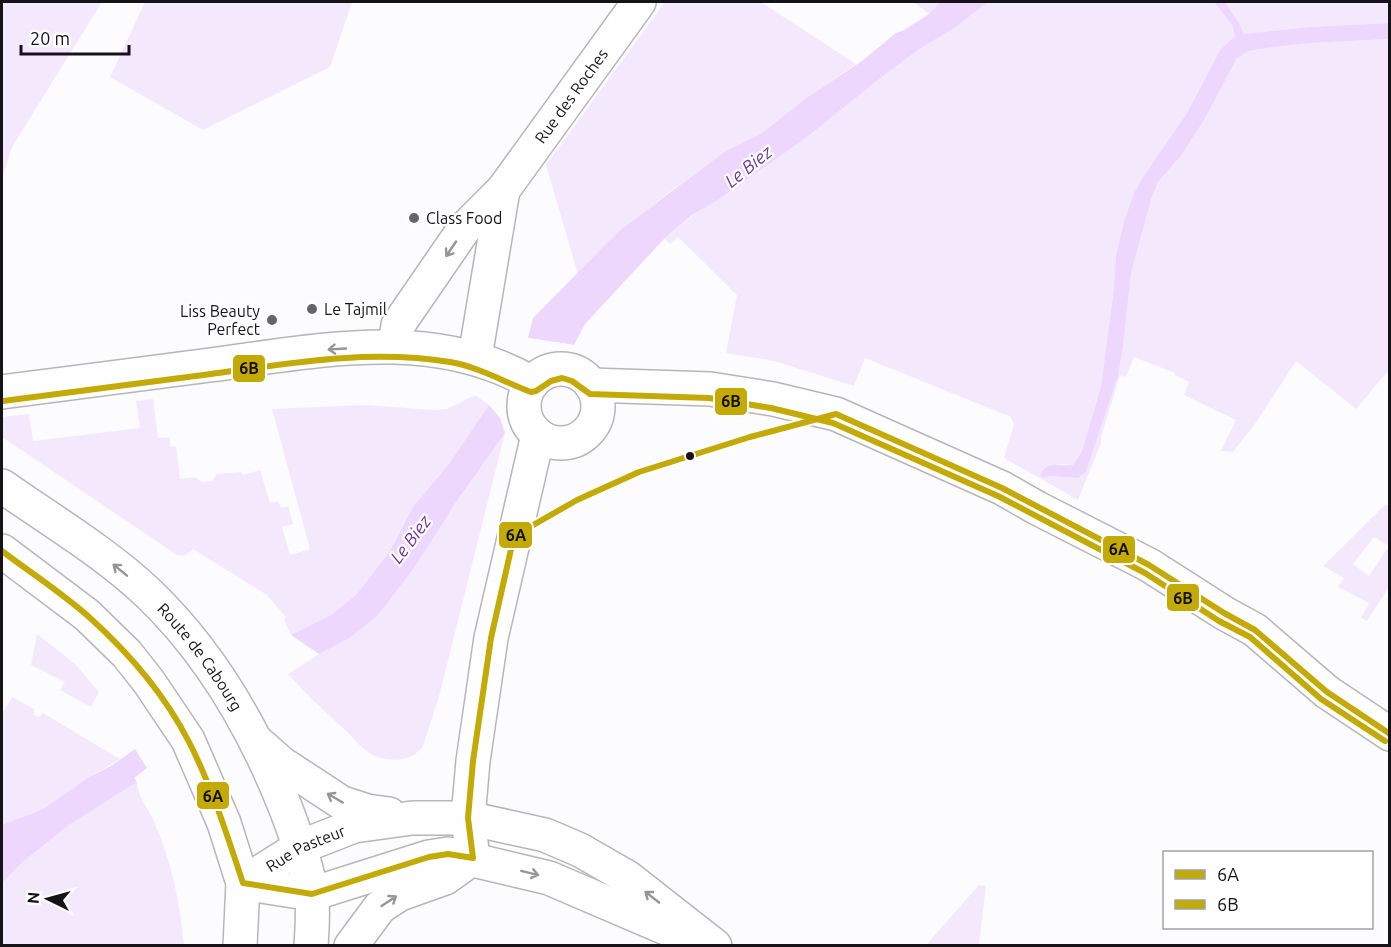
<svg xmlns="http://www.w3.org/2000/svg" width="1391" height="947" font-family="Ubuntu,sans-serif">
	<rect width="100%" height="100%" fill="#fcfbfe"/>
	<path fill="#f4e9fc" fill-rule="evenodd" d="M2,2H102L12,147L2,179Z
		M145,2H352L330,67L203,130L110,77Z
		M665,2H761L856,64L806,98L762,133L724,152L668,193L619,231L578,274L546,165Z
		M913,2H940L929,14Z
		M988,2H1214L1232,25L1235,36L1220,50L1187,113L1145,174L1134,193L1124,221L1116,255L1113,296L1101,386L1082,451L1073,465L1057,464L1047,476L1078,478L1086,472L1118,376L1123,347L1131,273L1151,200L1158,182L1180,157L1203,122L1237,58L1249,51L1274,47L1311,43L1389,39V370L1356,409L1296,361L1257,421L1233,452L1221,451L1236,420L1184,395L1189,382L1175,375V373L1134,357L1126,377L1120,375L1101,437V443L1078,500L1004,458L1014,424L1010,416L1001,413L865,358L854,386L774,361L726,353L737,295L678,237L670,244L665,239L693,215L807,137L883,76L921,48L953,29Z
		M1225,2H1389V23L1309,27L1244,34L1239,23Z
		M475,395L489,405L448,465L413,507L390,551L356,595L331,615L291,635L284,620L286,617L267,595L193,549L185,556L177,555L2,437V417L29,414L33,441L140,428L136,401L153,399L158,438L170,437V447L176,446L180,479L195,477L202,482L212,481L217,474L241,472L243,475L260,470L270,503L278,501L281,508L288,506L293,524L282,527L290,555L310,549L272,409L365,405L435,410L447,409Z
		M505,433L440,693L423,746C412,762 390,763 373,755C362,750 354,738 345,730C325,712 306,694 288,674L319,654L348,639L441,525Z
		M1386,504L1390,507L1389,587L1367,621L1361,618L1369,603L1338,587L1344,578L1323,566ZM1374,537L1389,546L1369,576L1353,564Z
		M37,634L75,664L99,692L91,707L60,690L65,682L31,665Z
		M12,697L34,709V715L39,717L43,713L120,759L89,777L43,809L2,825V710L4,711Z
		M137,782C138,798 149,809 155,824C172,862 180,904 184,945L2,946V883L24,861L69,825Z
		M979,885L986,886L979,945H926Z"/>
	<path fill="#edd7fd" d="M940,2H988L953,29L921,48L883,76L807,137L716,201L692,215L664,239L585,324L574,345L528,338L533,318L620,230L724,152L762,133L806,98L862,61L896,33L904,30L929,14Z
		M1214,2H1225L1239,23L1244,34L1309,27L1389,23V39L1311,43L1274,47L1249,51L1237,58L1203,122L1180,157L1158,182L1151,200L1131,273L1123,347L1118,376L1086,472L1078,478L1047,476L1045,478L1040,476C1047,459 1059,467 1073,465L1082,451L1101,386L1113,296L1116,255L1124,221L1134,193L1145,174L1187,113L1220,50L1235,36L1232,25Z
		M489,405L500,418L505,433L455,504L414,568L377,616L348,639L319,654L291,635L331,615L356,595L390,551L413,507L448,465Z
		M135,749L147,768L134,778L137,782L69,825L24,861L2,883V825L43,809L89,777L111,766Z"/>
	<path fill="#fcfbfe" d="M528,338L574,345L572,348L550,345L527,341Z"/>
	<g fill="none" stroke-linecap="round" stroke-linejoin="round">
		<g stroke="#b7b5b8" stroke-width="36">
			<g id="tertiary">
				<path id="s1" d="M395,346L398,325L464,229L503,190L639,2"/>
				<path d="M475,357L503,190"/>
				<circle cx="561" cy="406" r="37"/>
				<path d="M591,385L710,389L773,399L836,414L1002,488L1037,508L1149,565L1224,613L1255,630L1327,692L1390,734"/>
				<path d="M2,392C71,383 141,374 210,365C318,351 432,325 532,383"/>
				<path d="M473,858L468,818L473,761L491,638L538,435"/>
			</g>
		</g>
		<g stroke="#b7b5b8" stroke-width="36">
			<g id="secondary">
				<path d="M256,741L281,763L342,803L367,811L389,814"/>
				<path id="s2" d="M243,883L300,847L354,826L412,818H468L545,835L580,850L627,877L715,946"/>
				<path d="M243,883L312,894L429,857L448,854L549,878L682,935"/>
				<path d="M351,946L380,907L400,894L445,878L473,858"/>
			</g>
		</g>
		<g stroke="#b7b5b8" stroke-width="36">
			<g id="primary">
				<path id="s3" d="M2,486C49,519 106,553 148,593C211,653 254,728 286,809C296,836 306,863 311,891C314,909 312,928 311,946"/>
				<path d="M2,551L87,615L127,654L149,682L188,740L224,823L243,883L240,946"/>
			</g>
		</g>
		<use href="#tertiary" stroke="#fffeff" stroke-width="33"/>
		<use href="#secondary" stroke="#fffeff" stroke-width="33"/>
		<use href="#primary" stroke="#fffeff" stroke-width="33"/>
		<g stroke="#fff" stroke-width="10">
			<path id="bus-1" d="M2,551C31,573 62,593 89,617C129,653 165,695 189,742C212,787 227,835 243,883L312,894L429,857L448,854L473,858L468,818L473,761L491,638L514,536L577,500L639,472L750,437L836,414L1002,488L1149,565L1224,613L1255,630L1327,692L1390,734"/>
		</g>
		<g stroke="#fff" stroke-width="10">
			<path id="bus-2" d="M3,401C72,392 141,383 211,374C290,363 370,349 450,362C479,367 504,382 531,392L536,391L551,381L562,378L572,381L590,394L709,398L771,408L833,423L998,496L1145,573L1219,621L1250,637L1321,699L1385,741"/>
		</g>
		<use href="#bus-1" stroke="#c4aa06" stroke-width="6"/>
		<use href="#bus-2" stroke="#c4aa06" stroke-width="6"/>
	</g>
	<defs><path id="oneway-shaft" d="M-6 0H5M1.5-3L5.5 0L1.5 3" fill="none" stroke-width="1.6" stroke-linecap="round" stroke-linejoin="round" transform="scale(1.5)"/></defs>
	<g stroke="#969497">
		<use href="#oneway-shaft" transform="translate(451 249) rotate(124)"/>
		<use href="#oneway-shaft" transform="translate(337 349) rotate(177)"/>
		<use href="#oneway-shaft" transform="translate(120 570) rotate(-141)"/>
		<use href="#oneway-shaft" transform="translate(335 798) rotate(-150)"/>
		<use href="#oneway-shaft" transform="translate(530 873) rotate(14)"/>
		<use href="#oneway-shaft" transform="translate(652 897) rotate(-142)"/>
		<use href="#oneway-shaft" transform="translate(389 901) rotate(-33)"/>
	</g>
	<g fill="#666468" stroke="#fff" stroke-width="2">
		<circle cx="414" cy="218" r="6"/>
		<circle cx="312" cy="309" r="6"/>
		<circle cx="272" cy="320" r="6"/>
	</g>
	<circle fill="#151317" stroke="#fff" stroke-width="2" cx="690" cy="456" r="5"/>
	<g text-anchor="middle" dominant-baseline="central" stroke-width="4.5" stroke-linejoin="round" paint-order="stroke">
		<g font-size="16" fill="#151317" stroke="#fff">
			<text stroke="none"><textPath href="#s1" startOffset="309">Rue des Roches</textPath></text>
			<text stroke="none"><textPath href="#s3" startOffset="264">Route de Cabourg</textPath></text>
			<text stroke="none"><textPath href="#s2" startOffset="72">Rue Pasteur</textPath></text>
		</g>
		<g font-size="16" fill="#151317" stroke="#fff" text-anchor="start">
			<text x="426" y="218">Class Food</text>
			<text x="324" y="309">Le Tajmil</text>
			<text x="260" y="311" text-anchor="end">Liss Beauty<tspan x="260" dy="18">Perfect</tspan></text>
		</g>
		<g font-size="18" font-style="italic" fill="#743598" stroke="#fff">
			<text transform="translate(748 166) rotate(-39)">Le Biez</text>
			<text transform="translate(410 539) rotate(-53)">Le Biez</text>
		</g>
	</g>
	<g stroke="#fff" stroke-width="2">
		<rect x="232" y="354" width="34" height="29" rx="6" fill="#c4aa06"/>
		<rect x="714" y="387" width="34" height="29" rx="6" fill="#c4aa06"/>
		<rect x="498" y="521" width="35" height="28" rx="6" fill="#c4aa06"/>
		<rect x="1102" y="535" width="34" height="29" rx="6" fill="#c4aa06"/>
		<rect x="1166" y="583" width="34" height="29" rx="6" fill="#c4aa06"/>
		<rect x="196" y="781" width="34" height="29" rx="6" fill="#c4aa06"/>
	</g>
	<g font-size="16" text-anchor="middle" font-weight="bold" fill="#111">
		<text x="249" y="374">6B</text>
		<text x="731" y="407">6B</text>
		<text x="516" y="541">6A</text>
		<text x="1119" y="555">6A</text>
		<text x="1183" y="604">6B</text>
		<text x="213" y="802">6A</text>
	</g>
	<rect width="1391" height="947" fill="none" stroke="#151317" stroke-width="6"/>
	<rect x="1163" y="851" width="210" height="78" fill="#ffffff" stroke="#a1a1a2" stroke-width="1.5"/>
	<rect x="1175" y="870" width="30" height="9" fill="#c4aa06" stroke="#a1a1a2" stroke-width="1.5"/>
	<text x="1217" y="881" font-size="18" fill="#151317">6A</text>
	<rect x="1175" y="900" width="30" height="9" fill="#c4aa06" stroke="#a1a1a2" stroke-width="1.5"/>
	<text x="1217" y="911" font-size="18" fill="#151317">6B</text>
	<g transform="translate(48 899) rotate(275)" stroke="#ffffff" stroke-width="4.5" paint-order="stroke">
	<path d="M0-4.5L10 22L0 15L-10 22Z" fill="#151317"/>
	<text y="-9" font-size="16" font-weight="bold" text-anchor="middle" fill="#151317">N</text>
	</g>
	<path d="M21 45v9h108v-9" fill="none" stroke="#151317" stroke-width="3"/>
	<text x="30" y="45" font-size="18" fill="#151317" stroke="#ffffff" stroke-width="4.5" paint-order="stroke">20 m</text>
</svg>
